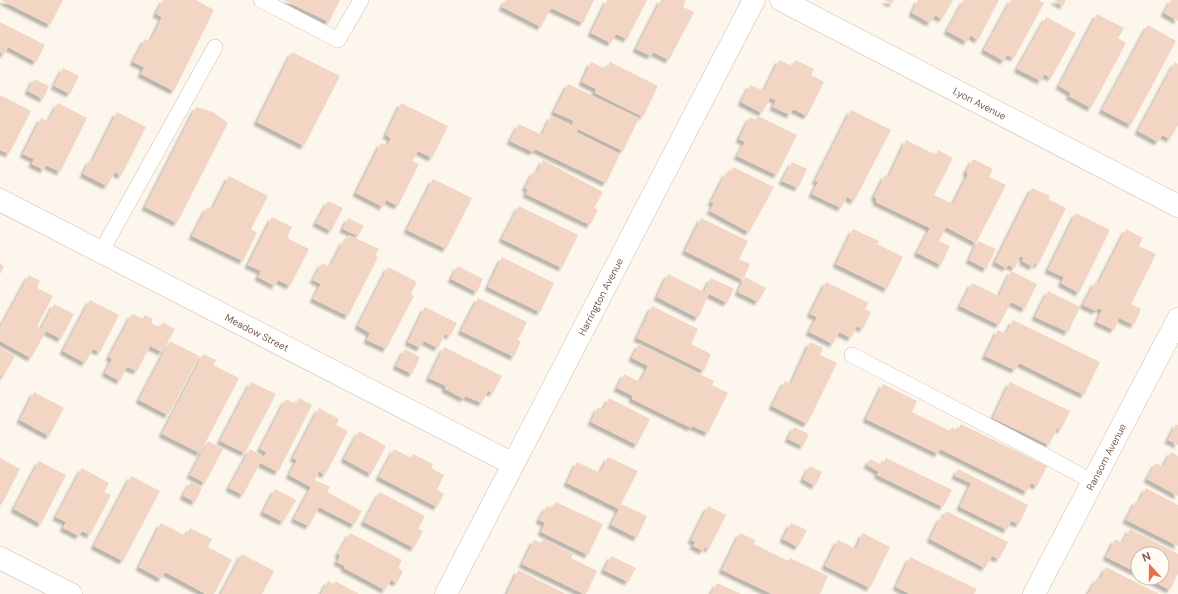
<svg xmlns="http://www.w3.org/2000/svg" width="1178" height="594" font-family="'DM Sans',sans-serif">
	<defs>
		<filter id="shadow"><feDropShadow dx="-3.5" dy="3.5" stdDeviation="1" flood-color="#0004"/></filter>
	</defs>
	<rect width="100%" height="100%" fill="#fdf6ec"/>
	<path fill="#f3d5c3" filter="url(#shadow)" d="M1,0H63L50,25Z
		M163,0H196L214,10L174,91L141,74L144,67L133,62L145,39L150,42L157,28L162,17L156,14Z
		M284,0H340L329,22Z
		M506,0H594L583,23L551,8L541,27L502,7Z
		M607,0H647L627,39L616,34L611,43L591,33Z
		M661,0H686L683,7L694,12L669,60L653,52L651,56L636,49Z
		M884,0H894L892,4Z
		M918,0H953L942,19L935,15L930,23L912,13Z
		M964,0H999L978,40L970,35L967,42L947,31Z
		M1011,0H1038L1044,3L1014,58L1007,55L1004,61L984,50Z
		M1055,0H1066L1063,6L1055,1Z
		M1171,0H1178V21L1164,13Z
		M1097,14L1124,28L1118,38L1126,43L1091,108L1069,96L1071,93L1059,86Z
		M1046,17L1076,33L1051,78L1044,74L1041,81L1017,69Z
		M0,22L45,45L36,62L8,47L4,55L0,52Z
		M1148,25L1176,41L1131,125L1102,110Z
		M292,52L340,76L304,146L257,122Z
		M779,60L792,66L796,60L814,69L811,75L824,82L807,116L793,109L790,115L773,107L776,100L770,98L762,113L741,102L750,85L764,91Z
		M591,62L606,69L610,62L658,86L643,117L595,93L596,89L582,82Z
		M1175,62L1178,64V125L1170,139L1162,135L1158,142L1138,131Z
		M63,68L79,76L70,94L54,86Z
		M34,79L49,86L43,99L28,91Z
		M568,84L639,118L623,151L578,129L576,132L620,154L606,183L535,149L533,152L510,141L519,124L542,135L551,116L571,126L574,121L554,112Z
		M0,95L31,111L9,154L0,150Z
		M58,103L87,118L60,172L46,165L44,170L32,164L34,159L23,154L41,118L48,122Z
		M401,103L448,126L432,158L418,151L412,161L419,164L398,206L386,200L383,207L356,193L381,143L387,146L391,138L386,135Z
		M196,107L213,112L228,123L177,223L145,207Z
		M851,110L891,130L854,201L847,197L841,208L812,194L818,182L815,181Z
		M117,112L146,127L121,176L115,172L107,186L83,174L90,160L92,162Z
		M758,116L797,135L777,175L737,156L745,142L739,139L750,117L756,120Z
		M906,140L936,155L938,150L953,158L934,195L953,204L968,174L966,172L973,159L993,169L989,177L1006,185L976,243L946,227L939,241L950,246L941,265L917,253L930,228L876,202L877,199L874,197L885,175L889,177Z
		M543,160L603,192L594,208L598,210L590,225L526,194L528,189L525,188L534,171L537,172Z
		M792,162L807,169L798,188L782,181Z
		M733,167L774,187L749,232L710,211L714,204L711,202L726,173L729,174Z
		M229,176L268,196L251,229L257,233L243,261L192,236L207,207L212,210Z
		M433,179L472,198L446,249L407,230Z
		M1032,188L1050,196L1048,199L1066,208L1038,265L1034,263L1033,267L1022,261L1024,258L1020,256L1015,268L1008,265L1006,268L995,262Z
		M328,201L343,208L331,231L316,223Z
		M519,206L578,235L562,268L502,239Z
		M1076,213L1110,230L1079,293L1061,283L1064,277L1048,270Z
		M272,217L292,227L287,238L309,249L290,286L278,280L275,286L258,277L261,271L248,265Z
		M348,218L364,226L358,236L343,229Z
		M701,218L748,241L739,259L750,264L743,280L685,251Z
		M853,229L879,241L877,244L903,257L887,289L836,264Z
		M1126,229L1143,238L1139,246L1156,254L1131,304L1141,309L1134,325L1119,318L1114,330L1097,322L1102,310L1098,308L1096,311L1083,305L1095,282L1098,284Z
		M349,235L379,249L375,256L378,257L348,316L313,299L321,284L313,280L322,263L330,267L344,240L346,241Z
		M978,241L996,249L986,269L969,260Z
		M502,257L554,283L540,312L488,287Z
		M0,264L4,266L0,274Z
		M458,266L483,279L477,292L451,279Z
		M388,267L417,282L411,294L414,296L386,349L367,340L370,333L358,326Z
		M1011,271L1037,284L1025,309L1011,302L999,325L960,306L972,283L999,296Z
		M668,274L704,292L711,278L734,289L727,303L709,294L698,318L657,297Z
		M29,275L40,281L37,288L53,296L37,326L41,329L54,304L74,314L61,339L46,331L31,358L0,341V328Z
		M745,277L766,288L758,302L738,292Z
		M826,282L869,303L865,309L871,312L863,329L857,326L851,338L839,332L833,344L809,332L817,317L810,314Z
		M1048,291L1080,307L1068,332L1035,317Z
		M478,298L527,322L518,340L521,341L514,357L461,331Z
		M90,300L119,315L100,352L93,349L85,363L63,351Z
		M652,306L698,329L691,344L711,354L704,371L637,338Z
		M425,307L457,323L450,336L445,334L438,348L424,341L420,348L408,342Z
		M132,314L143,319L145,315L153,319L151,323L160,328L163,322L175,329L162,352L150,346L137,371L127,367L120,381L105,373L112,359L109,357Z
		M1013,320L1100,362L1084,395L1019,363L1015,370L985,356L998,330L1006,334Z
		M170,341L199,356L168,415L139,400Z
		M810,342L823,348L820,355L837,363L807,424L772,406L785,381L791,384Z
		M639,344L714,381L712,385L728,393L708,433L692,426L691,428L632,399L633,396L617,388L624,374L640,382L648,366L632,358Z
		M444,347L502,376L493,393L488,391L482,403L465,396L464,399L445,389L446,386L429,378Z
		M0,348L15,356L3,377L0,375Z
		M405,349L420,357L412,374L396,366Z
		M203,354L216,360L213,365L239,378L200,453L162,434Z
		M251,382L276,394L245,453L220,441Z
		M1010,382L1070,411L1061,430L1057,428L1049,445L993,418Z
		M883,384L917,401L912,412L950,431L952,427L958,431L961,424L1047,466L1037,486L1031,483L1027,492L940,449L938,454L866,419Z
		M34,392L64,408L49,436L20,420Z
		M299,398L312,405L278,472L260,463L243,495L229,488L250,449L264,457L266,452L260,449L286,399L296,404Z
		M609,398L650,419L637,445L591,422L598,407L603,410Z
		M319,408L339,419L336,425L348,431L325,475L319,471L315,480L330,487L327,492L362,511L354,525L319,507L309,526L294,519L311,487L289,475L297,460L293,458Z
		M1176,424L1178,425V445L1168,440Z
		M794,427L809,434L803,446L788,439Z
		M359,431L386,446L371,474L344,459Z
		M208,441L223,449L205,483L190,475Z
		M394,449L411,458L413,454L433,464L431,468L444,475L437,490L444,494L437,507L379,477Z
		M1171,452L1178,456V496L1147,479L1156,463L1163,467Z
		M608,457L638,471L621,504L647,516L637,538L611,525L619,509L567,483L577,462L600,473Z
		M0,458L20,469L3,502L0,500Z
		M886,458L952,490L943,507L877,475L879,472L867,465L870,459L882,465Z
		M39,461L66,475L41,524L14,509Z
		M810,466L822,472L815,486L803,479Z
		M82,468L109,483L104,492L111,495L90,535L82,531L79,536L63,528L66,522L56,517Z
		M958,469L1028,505L1019,524L1011,521L1007,530L960,507L971,483L955,476Z
		M131,476L160,491L123,561L94,546Z
		M191,482L202,488L195,502L183,496Z
		M1146,488L1178,505V546L1126,520L1136,501L1139,502Z
		M275,489L296,500L283,522L263,512Z
		M380,492L425,516L418,529L423,531L414,548L364,522Z
		M556,502L603,524L588,555L541,532L545,523L539,520L547,506L552,508Z
		M708,506L726,515L709,549L705,547L703,551L693,546L695,542L691,540Z
		M946,511L1008,542L999,559L992,556L985,568L930,539L941,517L943,518Z
		M161,523L186,536L190,528L212,539L208,547L232,560L214,594H206L165,572L161,579L139,567Z
		M791,523L807,530L798,547L783,539Z
		M1130,529L1178,554V573L1170,590L1147,578H1162V554H1138V573L1106,557L1115,539L1122,543Z
		M350,533L402,560L398,568L403,571L397,583L391,580L385,590L344,568L345,566L337,562L340,556L338,554Z
		M740,533L755,540L754,544L788,561L790,558L828,576L820,594H772L722,570Z
		M863,533L890,547L870,588L825,566L838,540L856,549Z
		M543,539L573,554L571,558L597,571L586,594H584L522,564L534,540L541,543Z
		M242,554L274,571L262,594H221Z
		M611,556L636,568L628,582L604,570Z
		M910,557L977,589L974,594H910L896,587Z
		M1106,567L1159,594H1088L1097,578L1100,580Z
		M518,570L566,594H507Z
		M328,581L334,584L335,581L359,594H321Z
		M717,583L741,594H711Z"/>
	<g fill="none" stroke-linecap="round" stroke-linejoin="round">
		<g stroke="#d1beb0" stroke-width="16">
			<path id="lane" d="M261,0L338,40L361,0
				M101,252L215,47
				M852,355L1040,453L1093,482"/>
		</g>
		<g stroke="#d1beb0" stroke-width="23">
			<g id="street">
				<path id="s1" d="M781,0L1178,206"/>
				<path id="s2" d="M0,200L513,464"/>
				<path d="M0,558L71,594"/>
				<path id="s3" d="M446,594L754,0"/>
				<path id="s4" d="M1034,594L1178,319"/>
			</g>
		</g>
		<use href="#lane" stroke="#fff" stroke-width="15"/>
		<use href="#street" stroke="#fff" stroke-width="22"/>
	</g>
	<g text-anchor="middle" dominant-baseline="central" stroke-width="3" stroke-linejoin="round" paint-order="stroke">
		<g font-size="10" fill="#7a5c4d" stroke="#fffaf3">
			<text stroke="none"><textPath href="#s1" startOffset="224">Lyon Avenue</textPath></text>
			<text stroke="none"><textPath href="#s3" startOffset="335">Harrington Avenue</textPath></text>
			<text stroke="none"><textPath href="#s2" startOffset="289">Meadow Street</textPath></text>
			<text stroke="none"><textPath href="#s4" startOffset="155">Ransom Avenue</textPath></text>
		</g>
	</g>
	<g transform="translate(1150 566) rotate(339)"><circle r="19" fill="#fffaf3" stroke="#cabbb1"/>
	<path d="M0-3L7 15L0 10L-7 15Z" fill="#e76f51"/>
	<text y="-6" font-size="11" font-weight="bold" text-anchor="middle" fill="#7a5c4d">N</text>
	</g>
</svg>
